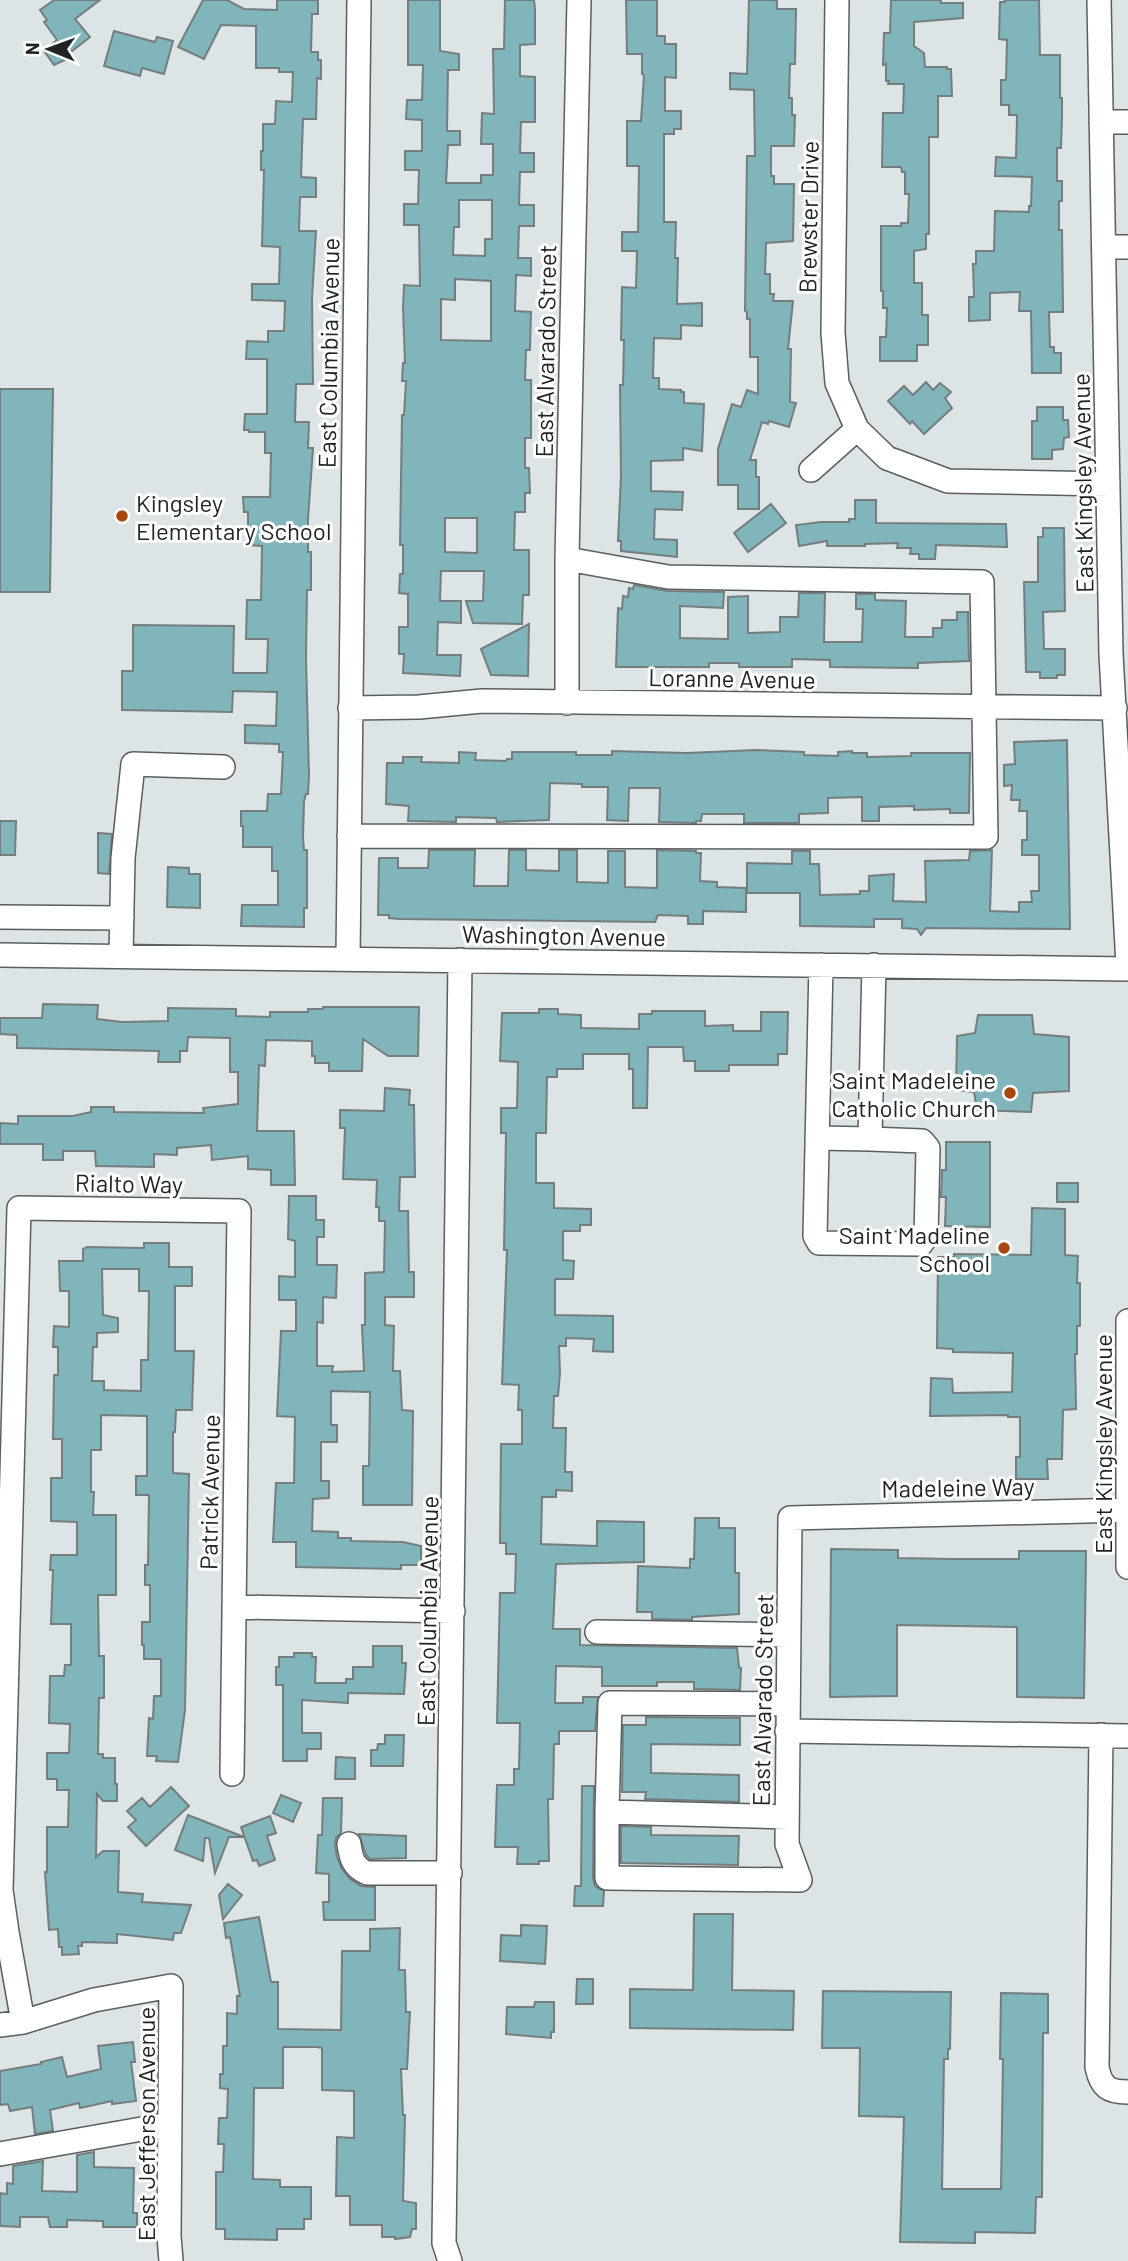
<svg xmlns="http://www.w3.org/2000/svg" width="1128" height="2261" font-family="Barlow,sans-serif">
	<rect width="100%" height="100%" fill="#dce4e5"/>
	<path fill="#7fb5bb" stroke="#767d7e" stroke-width="2" fill-rule="evenodd" d="M54,0H100L75,19L90,37L67,55L69,58L54,65L44,51L57,40L44,22L47,20L40,10Z
		M203,0H227L244,9L277,10V0H318V14H312L311,52H318V60H321V79L317,78L316,119H303L301,177L316,178V197H300L299,231H316L312,298L313,384H296L295,422H309L308,448H313L308,519V552H311V590H307L306,658L309,775L308,794H306L304,801L303,838L304,850H307V908H304V927L241,926L242,905H278V871H272V847H243V826H241V811H267L268,794H281L283,752H279V744L245,743V725L276,726L277,692L233,691L232,712L122,710V671H133V625L234,626L233,673H267L268,639H246L247,600H261L262,546L248,545V512H244L243,497H270L271,453H265V432H249V430H244L245,414H267V359H246L247,341L268,342V331H284L285,301L252,300V284H279L280,247L262,246L264,170H261V151H263V124H275L276,101L292,102L293,72H279V68H256V26L221,25L204,59L178,47Z
		M408,0H440V51L459,54V70H448L447,131H460V145H448L446,183H481V175H493V144H481L482,113L494,114L493,49H504L505,0H534L535,9V44L520,45V76L535,77V122H521L520,153H534V172H520L519,205H534V226H519L518,258H531V276L516,275L515,311L531,312L530,350H526L525,380H531V438H525V468H529L530,493H525V512H515L514,550H529V595H523L522,624L473,623L466,601H483L484,571H441L440,601H461V623L438,622L437,655H461L460,676L403,673L404,654H399V627H408V594L399,593L400,574H403V545H400L402,415H404L406,381H402L403,363H405L403,308L404,285L420,286L419,225H404V204H418L419,170H405V151H422V120L406,119L407,100H422L423,65H408ZM459,200H492V239H485V256L453,255L454,227H459ZM455,279L491,281V341L441,340V299L455,300ZM445,518H477V553L445,552Z
		M626,0H657V36H665V44H676V78L665,77V111H681V129H674V134H664V222H676L675,258H678L677,304L702,303V326L681,325V339L654,338L653,378H659V389L681,390V392H684V403L704,404L702,451L683,448V460L651,461V491L683,492L682,510L655,509L654,539L677,540V557L621,551V541H618L621,476L620,385H623L624,340H621L622,287L636,288L637,251H622V232H638L639,166H627V121H641L644,75L642,74V54H627Z
		M749,0H774L777,1V9H796L795,64H790L789,98H792V115H795L794,146H771V176H774V184H794L793,241L766,243L765,274H770V294H774L773,301H793L788,349H791L790,402L796,403L789,427L769,421L768,424L762,422L750,460H756V477H759V509H738V485H718V449L732,404L741,407L747,390L758,394V357H750V319H747V312L745,311L747,156H755L754,90L730,89V73L747,74Z
		M891,0H941V3H963V18L914,22V46L924,53L925,67H947V69H951L952,96H938V137H929V234H926V249L914,251V283H922V315H928V345H917V361H880V337H886L887,308H883V291H881V226H901V223H908L909,194H905V172H902L901,167H882L883,113H903L904,84H888L889,81H886V64L883,65L884,33H890Z
		M1005,0H1039L1040,55H1060V98H1062V117L1061,148H1057V181H1062V201H1059V230H1062L1063,312H1049L1050,347H1054V353H1061V373H1032L1031,311H1019L1020,292L990,293V320L969,321V297H974L973,264H976V251H994L995,211L1029,212V206H1031L1032,177L995,176L996,157L1016,158L1017,115H1009V105H1001V80H1006L1007,40L999,39L1000,2H1005Z
		M114,31L155,42L157,37L173,41L164,74L142,68L140,76L104,66Z
		M926,382L933,390L940,383L951,392L945,398L952,408L924,434L912,421L910,424L888,401L904,386L913,395Z
		M0,389H53L50,592H0Z
		M1037,407H1063V420H1068L1069,437L1064,438L1063,449L1052,450V459H1032V421H1037Z
		M855,500H876V523L1006,524L1007,547L936,545L935,559H919V554H910L911,548H897L898,543L865,544V546H827V541L799,546L796,525L821,522H849V519H855Z
		M771,504L786,523L748,552L734,533Z
		M1043,528H1064L1065,611L1043,612L1044,649H1065V675H1057V678H1040V672H1026L1024,582H1038V537H1043Z
		M634,585L668,591L724,592L723,608L680,606V638L728,639V597L748,596V633L780,632V617H798L799,593H825L824,642H862L863,609H856V594H875V600L906,601L905,637H933V628H942V620H957V612H968L969,661L918,663V668L830,667V660L792,659V667H739V663H709V667H616L618,608L622,609L623,596L628,597L629,588L633,589Z
		M529,624L528,676L491,675L481,649Z
		M1067,740L1070,929L926,928L921,935L917,929L902,928V919H874V927L800,926V893H747V863L792,864V851H810V864H819L820,895L860,894V891H869V876L894,874L893,901L926,902L925,861L969,860L970,851L992,850L990,911L1019,912V902H1032L1031,891H1039V855H1022V840H1027V811H1019L1020,800H1011L1012,785L1004,786V765L1015,764L1014,742Z
		M756,750L804,752V755L838,756V752L852,751V753H867V757L911,756V753H970L969,813H950V809L914,810V806L879,807V821H862V797L828,798V813L799,814V823H744V814H702L701,821H696V823L659,822L660,788H629L628,821L607,820L608,787H582V784L550,783L549,820L497,822L496,818L456,817V822L408,821L409,806L386,804L387,763H403V757H422L421,762L459,763V752L476,753L475,760L506,761L507,759H512V752H576V755H612V751L687,753Z
		M0,821H16L15,855H0Z
		M98,833L112,834L109,874L98,873Z
		M429,850H475L474,886H508L509,850H526V870L559,871V850H577V882L608,883V851H625V887L657,888V850L696,851V853H701L700,881L717,882V887L746,888V912L703,911V924H688V916L658,915L655,922L399,919L389,918V915H378L379,858H398V868H428Z
		M168,867L189,868V874H200V908L167,907Z
		M43,1004L98,1005L97,1019L122,1022L168,1021V1008L236,1009V1016L270,1017V1012H308V1009H323V1007H419L418,1056H388L363,1039L362,1071H329V1063H315V1056H312V1041L266,1040L265,1066L259,1065L257,1131H294L295,1185H271V1170L248,1169V1156L212,1160L211,1145L177,1148V1155L154,1154V1167L96,1166L95,1151H63V1160H43V1144H0V1123L18,1124V1116H73L91,1112V1107H114V1112L204,1113L203,1108L238,1104V1072H230V1038L188,1037L187,1051H180V1062H158L159,1051L17,1048V1035L0,1034V1018H42Z
		M539,1009H558V1014L581,1015V1028L639,1029V1014H652V1011H705V1026L733,1025V1031H761V1012H788L787,1054H778V1065H729V1071H695V1061H684L683,1047H648L647,1108H633V1069H629V1054H583V1069H557V1077H547L546,1133H536V1183H554V1208L591,1209V1225H580V1231H563V1260L574,1261L573,1279H555V1315L613,1316V1352L593,1351L594,1339L566,1338V1346H559L560,1373L558,1396H554L553,1428H566L565,1472H572V1491L556,1490V1497H542L541,1544L597,1546V1521L644,1522V1562L556,1564L553,1629H580V1645L737,1648L739,1667L741,1668L740,1690L694,1689V1682H657V1686H602V1667L556,1666L555,1703H583V1697H598L595,1731H559V1744H554L553,1799H548L549,1861H539V1864H517L518,1847H495L497,1785H514V1769H519L520,1723H497L500,1593H515L516,1554H506V1543H500L501,1444H522V1410H518L519,1385L502,1384L507,1250H504L506,1133H501V1108H517L518,1062L500,1061L502,1013H539Z
		M978,1015H1032L1034,1034L1069,1037V1091L1033,1093L1031,1112L977,1110L974,1092L956,1090L957,1036L975,1033Z
		M385,1088L410,1090L409,1105H414L415,1177H400L399,1211H408L409,1272H414V1297H385V1325L394,1326L393,1371H400L402,1410L413,1411L412,1505H363V1466H369L370,1392L331,1391V1425H337V1442H321V1481H329V1498L313,1499L312,1531L338,1532V1538H351V1541L403,1542L421,1546V1565H401V1569L296,1567V1542H273L276,1483H294L295,1417L277,1416L281,1331H296V1300H279V1276L295,1277V1241L288,1239L289,1196H316V1220H324V1237H317V1265H337L336,1298L323,1297V1323L317,1322V1366H333L332,1372L364,1371L362,1325H365V1273L384,1272L385,1221H379V1207H376L377,1180L343,1179L345,1128H340V1110L384,1111Z
		M946,1142H990V1227L945,1226L946,1197H941L942,1170H946Z
		M1057,1183H1078V1202H1057Z
		M1032,1208L1065,1209V1255L1078,1256L1077,1283H1080V1326H1077V1354H1075L1076,1409L1063,1410L1062,1459H1047L1048,1479H1016V1457H1020V1417H1008V1415L930,1416L931,1378L952,1379L953,1393L1012,1392L1013,1353L953,1352V1349L937,1348L938,1257H954V1254L1031,1255Z
		M144,1243H169V1267H192V1286H175V1351H194L192,1410H176L175,1432H173V1473L189,1474L185,1710L178,1762L156,1761L157,1756H147L149,1718L153,1719L154,1696H161V1659H144V1645H142V1622H150V1585H145V1565H148L149,1495H136V1476H147V1416L101,1415V1450H91V1492H94L93,1515H116V1595H98L99,1656H104V1698H99L98,1754H103V1758H115V1784H117V1801H103L97,1794L96,1857L103,1851H119L118,1892L143,1894L142,1902L191,1905L181,1933H174L173,1940L117,1934V1943L82,1942V1946H78L79,1954L62,1955V1947H59L58,1929L49,1930L45,1872H47V1827H68L69,1790H57V1779H47V1753H69L70,1724L49,1723L50,1676H64L65,1665H71V1624H51L53,1570H50L51,1555H77V1522L51,1521V1478H62V1439H53L54,1375H58V1347H53L54,1326L69,1327V1291H60L59,1261H83V1249L87,1247L144,1248ZM102,1269H139V1291H149L148,1360H141V1391L104,1390V1381H92L93,1347H97V1333L118,1332V1318L103,1315Z
		M695,1518H719V1528H735V1573H739V1614L692,1617V1620L652,1619V1612H637L638,1566L690,1568V1559H694Z
		M831,1549L898,1550V1558L953,1559H1019V1551H1086L1084,1698L1017,1697V1627L897,1625V1696L830,1697Z
		M373,1646H402V1663H406L404,1694L348,1693V1703L302,1700V1733H321V1749H307V1761H283V1685H276V1667H279V1657H294V1653H312V1657H316L315,1683H346V1679H353V1667H373Z
		M646,1717L740,1718V1745L651,1744V1773L739,1775V1802L645,1799L646,1792H622L623,1725H646Z
		M385,1735H404L403,1766H371V1750H377L378,1744H385Z
		M336,1757L355,1758V1779H335Z
		M582,1786H594L593,1878L595,1886L604,1891L603,1906H574L575,1886H581Z
		M171,1787L189,1806L146,1846L128,1827L136,1820L127,1811L142,1798L150,1807Z
		M281,1795L301,1803L293,1822L273,1813Z
		M323,1798H342L341,1833L336,1838L335,1845L337,1857L342,1869L350,1879L361,1886L375,1887V1920H324L323,1902H329V1874L316,1873L318,1835H322Z
		M188,1815L244,1837H229L215,1873L209,1838H205L203,1861L175,1850Z
		M270,1816L276,1833L267,1836L275,1860L259,1866L257,1860L253,1861L241,1827Z
		M621,1826L651,1827V1835L739,1836L738,1865L621,1863Z
		M359,1834L406,1836V1858L370,1859L366,1855Z
		M228,1884L242,1895L223,1919L219,1895Z
		M694,1914H733L732,1990L794,1991L793,2030L630,2028V1989L693,1990Z
		M259,1917L271,1982H278V2029L341,2030L342,1951H370V1929L400,1928L399,1970H405L406,2012H410L407,2069H401L403,2115H405L403,2201L416,2203V2229H412L410,2237L395,2239V2237H382V2225H350V2196H336L337,2137L354,2138V2091L322,2090V2048L317,2047H283V2088H254L253,2179L280,2180V2187H311V2219H304V2229H277V2240L225,2239V2229H216V2172H223L224,2144H218L219,2118H227L228,2089L220,2088V2074H223V2046H227V2013L237,2014V1996H240L230,1937L226,1938L224,1923Z
		M521,1925L547,1926L545,1964L500,1961L501,1935L521,1936Z
		M577,1979H593V2004H576Z
		M823,1991L951,1992L950,2049H948V2059H944L942,2189H1001L1003,2059H1000L1001,1993L1048,1994V2033H1043L1042,2197H1036L1035,2233L975,2232V2243L900,2242L904,2117L859,2116L860,2048H822Z
		M535,2002H554V2032H551V2038L506,2034L507,2007H534Z
		M133,2042L135,2062H131L136,2101L112,2104V2101L80,2108L79,2103L50,2110L53,2131L35,2134L32,2107L10,2111L8,2104L0,2105V2071L41,2064V2062L62,2057L67,2077L101,2069L98,2046Z
		M94,2152V2167L134,2168L133,2213H137V2227H103V2221L67,2220V2227H50L48,2217H20V2227L0,2226V2193L7,2194V2183L13,2184V2166L43,2161L42,2191L77,2192V2155Z"/>
	<g fill="none" stroke-linecap="round" stroke-linejoin="round">
		<g stroke="#595f60" stroke-width="26">
			<path id="minor" d="M837,0L833,333L837,383L857,429
				M1099,0L1111,654L1128,965
				M1101,122H1128
				M1104,247H1128
				M811,470L857,429L887,458L948,481L1108,484
				M567,703V559L579,0
				M350,708L419,707L482,701L1115,708
				M349,836L986,837L982,582L668,577L567,559
				M0,917L122,918
				M0,955L1128,969
				M121,956L123,858L133,764L223,767
				M348,958L359,0
				M821,965L815,1236L819,1243L921,1244L926,1237L928,1148L922,1141L870,1139L874,965
				M817,1138L870,1139
				M1128,1321V1567
				M234,1607L453,1611
				M597,1632L788,1635
				M787,1731L1128,1736
				M1101,1735L1097,2067C1101,2087 1108,2092 1128,2092
				M607,1812V1878L800,1880L787,1844L790,1518L1127,1510
				M787,1817L607,1812L610,1703L788,1704
				M349,1844C351,1858 353,1867 367,1873H450
				M23,2022L7,1932L1,1890L19,1208L239,1211L232,1774
				M0,2025L23,2022L94,2000L171,1986L169,2236L171,2261
				M0,2154L170,2124
				M450,2261L444,2243L460,960"/>
		</g>
		<use href="#minor" stroke="#fff" stroke-width="23"/>
	</g>
	<g fill="#aa4710" stroke="#fff" stroke-width="2.5">
		<circle cx="122" cy="516" r="7"/>
		<circle cx="1010" cy="1093" r="7"/>
		<circle cx="1004" cy="1248" r="7"/>
	</g>
	<g text-anchor="middle" dominant-baseline="central" stroke-width="6" stroke-linejoin="round" paint-order="stroke">
		<g font-size="24" fill="#202323" stroke="#fff">
			<text transform="translate(808 217) rotate(-89)">Brewster Drive</text>
			<text transform="translate(545 351) rotate(-89)">East Alvarado Street</text>
			<text transform="translate(328 353) rotate(-89)">East Columbia Avenue</text>
			<text transform="translate(1082 483) rotate(-91)">East Kingsley Avenue</text>
			<text transform="translate(732 678) rotate(1)">Loranne Avenue</text>
			<text transform="translate(564 935) rotate(1)">Washington Avenue</text>
			<text transform="translate(129 1183) rotate(1)">Rialto Way</text>
			<text transform="translate(1102 1444) rotate(-90)">East Kingsley Avenue</text>
			<text transform="translate(958 1487) rotate(-1)">Madeleine Way</text>
			<text transform="translate(209 1492) rotate(-89)">Patrick Avenue</text>
			<text transform="translate(427 1611) rotate(-89)">East Columbia Avenue</text>
			<text transform="translate(762 1700) rotate(-89)">East Alvarado Street</text>
			<text transform="translate(145 2124) rotate(-90)">East Jefferson Avenue</text>
		</g>
		<g font-size="24" fill="#202323" stroke="#fff" text-anchor="end">
			<text x="136" y="502" text-anchor="start">Kingsley<tspan x="136" dy="28">Elementary School</tspan></text>
			<text x="996" y="1079">Saint Madeleine<tspan x="996" dy="28">Catholic Church</tspan></text>
			<text x="990" y="1234">Saint Madeline<tspan x="990" dy="28">School</tspan></text>
		</g>
	</g>
	<g transform="translate(49 49) rotate(271)" stroke="#ffffff" stroke-width="5" paint-order="stroke">
	<path d="M0-5L12 26L0 18L-12 26Z" fill="#202323"/>
	<text y="-10" font-size="19" font-weight="bold" text-anchor="middle" fill="#202323">N</text>
	</g>
</svg>
